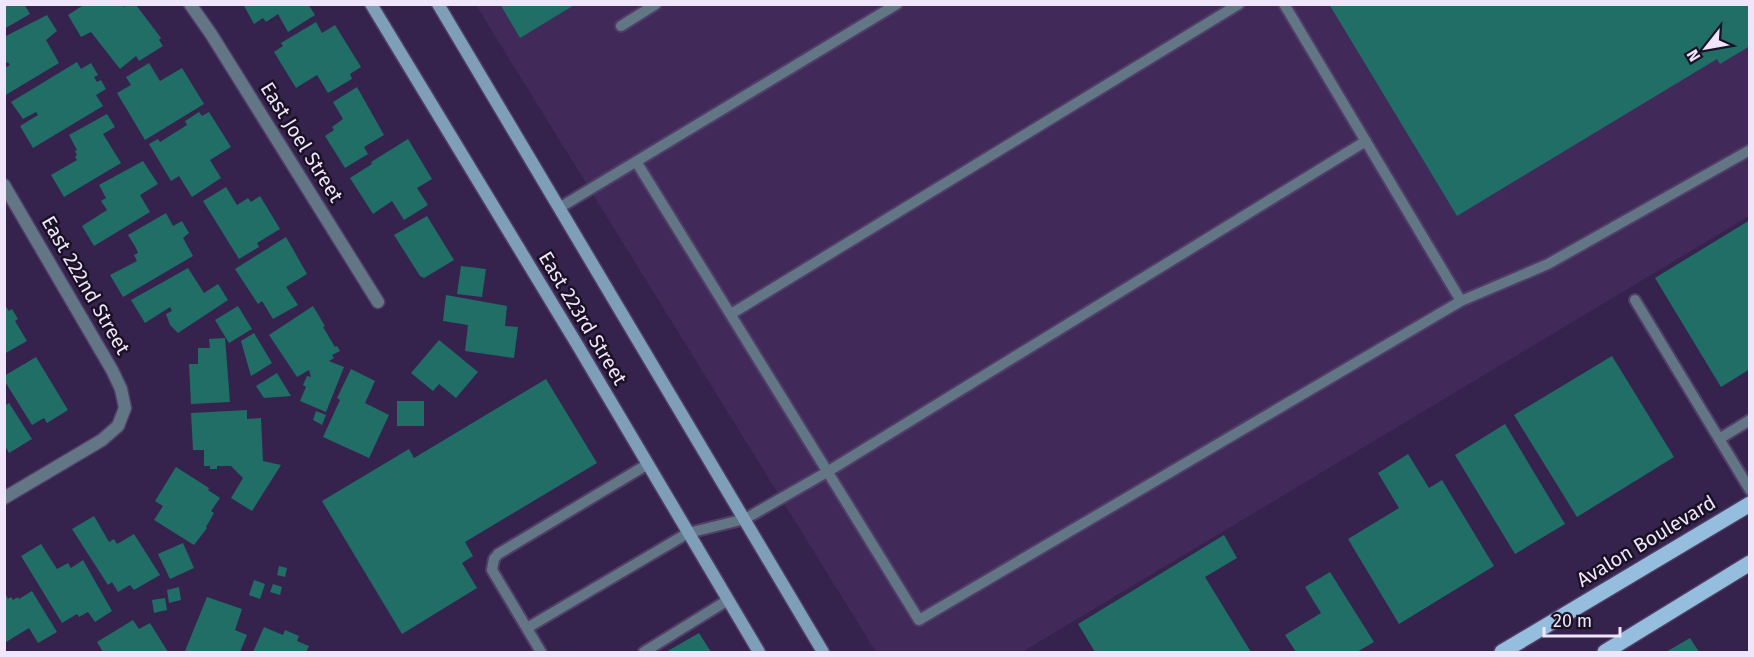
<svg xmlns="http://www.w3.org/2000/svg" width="1754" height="657" font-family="'Fira Sans',sans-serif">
	<rect width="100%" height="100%" fill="#36234d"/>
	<path fill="#412a5a" d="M476,5H1749V216L1022,652H876Z"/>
	<path fill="#206e65" d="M4,4H24L30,14L4,29Z
		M85,4H122L124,7L129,4L135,6L136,5L161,38L159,40L163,46L139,61L136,56L120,69L91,32L81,37L68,15Z
		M243,4H308L315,15L288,32L278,14L266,22L263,18L254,24Z
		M500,4H576L520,38Z
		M1329,4H1750V46L1720,64L1717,59L1457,216Z
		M47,15L57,31L46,40L59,63L4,96V68L10,65L8,62L4,64V37Z
		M316,22L322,33L335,25L361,67L350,74L352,79L328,93L317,75L296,88L274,52L283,46L281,43Z
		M77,62L81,69L91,63L98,75L94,77L97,82L101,80L106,89L96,95L103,106L33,148L20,126L38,115L36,112L23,119L11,102Z
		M149,63L160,81L182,68L204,104L145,140L117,93L131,85L126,77Z
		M357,87L384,135L364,147L368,154L345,168L325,136L334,130L332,127L343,119L333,102Z
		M199,112L202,116L209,112L231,147L210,160L221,178L192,197L179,176L171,181L149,144L158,139L160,142L187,125L185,121Z
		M107,114L115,127L103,134L121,163L64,197L51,175L77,160L75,157L77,155L75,151L77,150L69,135Z
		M408,139L432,179L417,188L428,205L404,220L392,201L373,214L350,178L372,164L371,162Z
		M143,161L158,184L140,195L150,212L94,246L82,226L107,210L101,201L106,198L99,185Z
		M226,187L237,205L248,198L251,202L260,196L280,229L257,243L259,247L239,259L203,201Z
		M166,213L173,226L182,221L189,233L183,238L193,256L123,297L110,275L137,261L134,255L138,253L136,248L128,235Z
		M427,216L454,260L424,278L420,276L394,235Z
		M1750,220V369L1721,387L1655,278Z
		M286,237L307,274L286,287L298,305L273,319L262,301L258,304L235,269Z
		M461,266L486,269L482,297L457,294Z
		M188,268L204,293L218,284L228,300L178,333L170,325L166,314L172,311L170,307L145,323L131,300Z
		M446,295L507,306L505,326L518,327L514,358L465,351L468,325L443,321Z
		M4,304L9,311L12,309L18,319L15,321L27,341L4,354Z
		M238,306L252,329L229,343L215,320Z
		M313,306L325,326L323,327L335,347L337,346L340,351L332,355L334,358L329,361L344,367L326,412L300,401L306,387L303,385L307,376L311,377L309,370L297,377L269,335Z
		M254,333L272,363L251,376L241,341Z
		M225,338L230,402L191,404L189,364H198V348H210L209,339Z
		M439,340L478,372L456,398L439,384L433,391L411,373Z
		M1612,356L1674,457L1577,517L1514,415Z
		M36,357L68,410L47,423L44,418L32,425L4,380V376Z
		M351,369L375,381L365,403L389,415L369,458L323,437L340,400L337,398Z
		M277,373L291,396L264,398L256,386Z
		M546,379L597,463L465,542L473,556L462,563L477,588L402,634L322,501L409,449L414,458Z
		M397,401H424V426H397Z
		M9,403L32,439L9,453L4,444V406Z
		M247,410V419L261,418L263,461L281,465L252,511L231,498L243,478L231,466H217V469H210V466H204V450H193L191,413Z
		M316,411L326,415L322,425L313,420Z
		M1505,424L1565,524L1515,554L1455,455Z
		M1408,454L1429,488L1442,480L1494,566L1399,624L1348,539L1399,508L1378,473Z
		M176,467L209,488L208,490L220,498L211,511L214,513L206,527L207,528L194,545L154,520L163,506L155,501Z
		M94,516L109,542L114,539L117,544L134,534L160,575L134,590L130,585L118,592L112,582L108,585L72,529Z
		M1224,535L1237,558L1205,577L1251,652H1095L1078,624Z
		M183,543L194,568L170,579L158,554Z
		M41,544L57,569L68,563L71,568L83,560L112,611L95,622L88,612L79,617L77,614L62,623L21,556Z
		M279,566L287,568L285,577L277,575Z
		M1330,572L1374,642L1357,652H1296L1285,635L1321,613L1305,587Z
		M254,580L265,584L260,599L249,595Z
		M273,584L282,587L280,595L270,592Z
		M179,587L181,600L169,603L167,590Z
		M32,591L57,632L38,643L29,628L6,642L5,593L8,599L11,597L13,600L18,597L19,599Z
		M207,597L242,609L235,630L247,635L240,652H189L185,651Z
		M165,598L167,610L154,613L152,600Z
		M133,620L139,629L150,623L168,652H103L97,642Z
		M264,627L283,635L285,630L299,636L297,641L309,646L306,652H253Z
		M699,633L711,652H666Z
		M1690,638L1699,652H1666Z"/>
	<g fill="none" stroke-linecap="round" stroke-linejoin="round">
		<g stroke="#503e66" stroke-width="14">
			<path id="lane" d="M621,26L656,4
				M637,163L919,620L1461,301L1284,4
				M559,208L897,4
				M1635,300L1750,490
				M1461,301L1548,264L1750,150
				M731,314L1239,4
				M1719,439L1750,420
				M527,628L688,533L745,519L827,472L1366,141
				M541,652L492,570L494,559L498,554L648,464
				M644,652L728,600"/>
		</g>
		<g stroke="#503e66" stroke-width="15">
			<path id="street" d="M190,4L211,34L378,302
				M4,185L112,370L121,389L125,408L118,426L102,440L4,498"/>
		</g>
		<g stroke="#503e66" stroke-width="15">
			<path id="secondary" d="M371,4L578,346L759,652
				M438,4L823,652"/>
		</g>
		<g stroke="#503e66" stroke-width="18">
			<path id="primary" d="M1502,652L1750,504
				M1605,652L1750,563"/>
		</g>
		<use href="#lane" stroke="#627686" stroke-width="10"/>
		<use href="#street" stroke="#627686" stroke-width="12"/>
		<use href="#secondary" stroke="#7f9eb8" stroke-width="12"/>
		<use href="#primary" stroke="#95bdde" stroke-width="15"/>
	</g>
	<g text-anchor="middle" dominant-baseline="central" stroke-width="5" stroke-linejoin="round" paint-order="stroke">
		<g font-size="20" fill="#efe6fc" stroke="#1a1224">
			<text transform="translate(302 142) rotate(58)">East Joel Street</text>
			<text transform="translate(86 285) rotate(60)">East 222nd Street</text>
			<text transform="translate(583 318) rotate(59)">East 223rd Street</text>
			<text transform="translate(1646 541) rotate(-31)">Avalon Boulevard</text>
		</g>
	</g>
	<rect width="1754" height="657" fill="none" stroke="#efe6fc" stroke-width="12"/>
	<g transform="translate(1706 48) rotate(239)" stroke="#1a1224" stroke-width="4.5" paint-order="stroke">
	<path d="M0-4.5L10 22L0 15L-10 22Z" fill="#efe6fc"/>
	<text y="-9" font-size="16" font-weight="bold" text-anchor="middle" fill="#efe6fc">N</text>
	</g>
	<path d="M1544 627v9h76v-9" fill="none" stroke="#efe6fc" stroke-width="3"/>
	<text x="1553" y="627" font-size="18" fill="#efe6fc" stroke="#1a1224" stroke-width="4.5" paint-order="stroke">20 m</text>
</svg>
